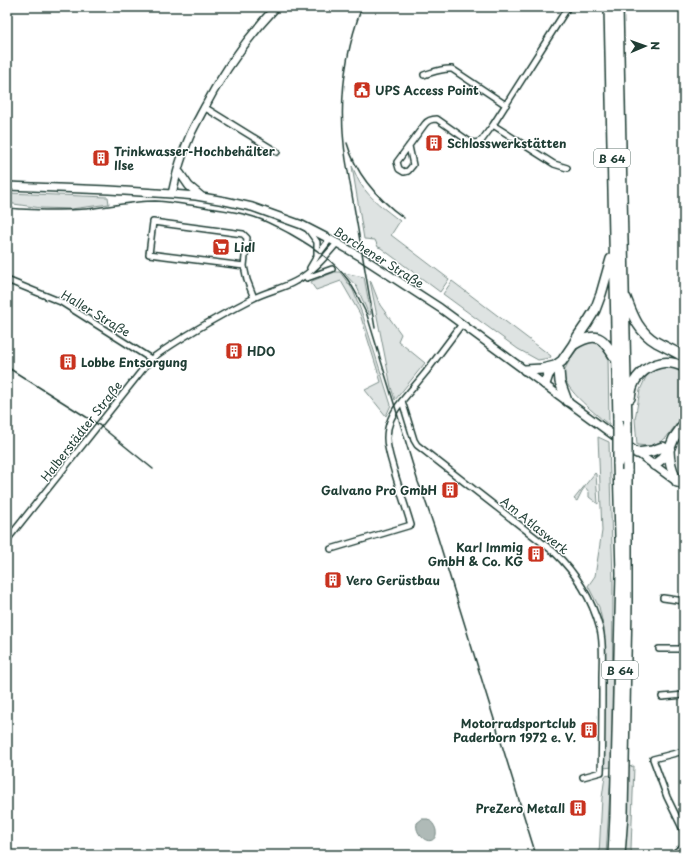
<svg xmlns="http://www.w3.org/2000/svg" width="691" height="862" font-family="'Playpen Sans',sans-serif">
	<rect width="100%" height="100%" fill="#fff"/>
	<filter id="ink" filterUnits="userSpaceOnUse"><feTurbulence type="fractalNoise" baseFrequency=".025" numOctaves="2"/><feDisplacementMap in="SourceGraphic" scale="8" xChannelSelector="R" yChannelSelector="G"/><feConvolveMatrix kernelMatrix="1 2 1 2 8 2 1 2 1" color-interpolation-filters="sRGB"/></filter>
	<g filter="url(#ink)">
		<path fill="#dee3e2" stroke="#7e908b" d="M352,166C355,172 357,178 360,183C370,199 386,210 400,221L391,235L449,279L440,292L381,248L378,247L375,240L364,239Z
			M7,193L108,197L109,204L71,209L41,208L7,203Z
			M335,272H340L353,290L363,316L391,405L386,416L365,390L381,382L360,314L341,281L316,290L311,283L312,281Z
			M344,273L364,277L371,314L369,315L357,287Z
			M370,281L371,282L380,305L401,334L398,341L425,363L395,400L391,387Z
			M452,281L551,356L550,358L538,360L518,349L443,294Z
			M595,342L601,345L608,355L609,425C597,415 565,390 564,375C564,369 568,363 571,358C577,348 583,343 595,342Z
			M668,365L678,368L684,373V414L666,438L658,443L649,446L637,445L635,419L640,390L646,377L657,367Z
			M598,437L609,442L613,581L612,767L604,768L605,657L604,629L599,607L588,586L595,576L602,531Z
			M595,473L596,474L598,504L589,497V492L585,487L582,491L577,501L574,499Z
			M634,766L631,849L632,855H624L628,767Z
			M611,775L606,855H599L602,798L605,776Z"/>
		<path fill="#afbab7" stroke="#758883" d="M422,819H428C445,832 432,850 420,835C417,831 416,827 417,823Z"/>
		<g fill="none" stroke-linecap="round" stroke-linejoin="round">
			<g stroke="#1f3d34" stroke-width="8">
				<path id="street" d="M424,75C434,72 441,68 452,69L506,105
					M204,107L277,152
					M493,125L554,164L567,168
					M409,146L413,165L408,171L404,172L399,169L397,162L425,124C428,120 431,119 437,119L470,142L476,143L482,140L493,125L568,7
					M307,228L317,242V255
					M244,266L149,254L153,222L243,234L247,238L244,266L247,280L254,298
					M310,268L317,256L330,239
					M305,275L307,278L332,269
					M7,280L61,302L151,359
					M462,324L426,372L402,401L414,440L417,445L554,552C576,573 592,599 600,629C604,644 602,663 602,678C602,709 602,741 601,772L583,777
					M7,540L151,359C183,336 217,317 252,299C265,292 281,289 294,282C311,274 326,256 337,243
					M331,549L411,525C406,508 400,491 395,474C392,462 387,450 387,438C387,424 393,412 402,401
					M663,598L684,601
					M659,649H684
					M662,697L684,695
					M684,751L653,759L667,797L684,832
					M672,855L684,846"/>
			</g>
			<g stroke="#1f3d34" stroke-width="10">
				<path id="secondary" d="M180,173L189,186L201,196
					M7,186L109,190L172,194L196,196L225,201L252,207L302,225L337,243L363,258L440,308L684,487
					M172,194C176,175 181,156 189,138C192,130 197,122 201,114C221,75 246,39 276,7"/>
			</g>
			<g stroke="#1f3d34" stroke-width="12">
				<path id="highway" d="M609,7L618,420
					M618,7L627,427
					M626,298C633,316 638,331 656,342C665,347 675,351 684,357
					M573,345C599,329 603,339 617,361
					M525,370L542,369L555,366
					M559,370L560,382L567,401
					M545,384L548,375L555,366L562,361L573,345L578,336L587,323L595,310L601,294L611,259
					M630,398C631,393 631,389 633,385C635,379 640,374 645,370C658,361 670,360 684,367
					M669,450C669,462 672,471 677,482
					M637,453L652,451L663,447
					M654,465L663,458L669,450L674,438L684,424
					M613,855L615,816L621,574L618,463
					M620,855L623,814L627,604V470"/>
			</g>
			<use href="#street" stroke="#fff" stroke-width="5"/>
			<use href="#secondary" stroke="#fff" stroke-width="7"/>
			<use href="#highway" stroke="#fff" stroke-width="9"/>
			<path stroke="#1f3d34" stroke-width="1.5" d="M362,7C343,57 338,107 346,160L375,328
				M347,143C356,175 378,199 404,218
				M7,208C33,210 60,211 86,209C109,207 132,201 155,201C173,202 191,205 209,208C224,210 239,212 254,217C267,221 279,228 292,235C313,247 333,260 348,280C356,291 361,303 367,315L418,482L425,500L437,535L536,855
				M7,367L99,425L153,469"/>
			<g stroke="#1f3d34" stroke-width="12" stroke-linecap="butt">
				<path id="highway-bridge" d="M618,420V463
					M627,427V470"/>
			</g>
			<use href="#highway-bridge" stroke="#fff" stroke-width="9"/>
		</g>
	</g>
	<defs>
		<g id="civic-square" transform="scale(0.9)"><rect x="-9" y="-9" width="18" height="18" rx="4" fill="#c8321e" stroke="#fff"/><path d="M-.6-6.5H3V-4.5H.6V-3L4-1V1h2V6H-6V1h2V-1L-.6-3ZM-1.2 2.5V6h2.4V2.5Z" fill="#fff"/></g>
		<g id="building-square" transform="scale(0.9)"><rect x="-9" y="-9" width="18" height="18" rx="4" fill="#c8321e" stroke="#fff"/><path d="M-4-6H4V6H1V3H-1V6H-4ZM-2.5-4.3h1.7v1.8h-1.7ZM.8-4.3h1.7v1.8H.8ZM-2.5-1h1.7V.8h-1.7ZM.8-1h1.7V.8H.8Z" fill="#fff"/></g>
		<g id="supermarket-square" transform="scale(0.9)"><rect x="-9" y="-9" width="18" height="18" rx="4" fill="#c8321e" stroke="#fff"/><path d="M-6-5.5h2.5l.6 2H6L4.5 2H-2.5L-4.4-4H-6ZM-1.5 3.2a1.3 1.3 0 1 0 .1 0ZM3 3.2a1.3 1.3 0 1 0 .1 0Z" fill="#fff"/></g>
	</defs>
	<g fill-rule="evenodd">
		<use href="#civic-square" x="362" y="90"/>
		<use href="#building-square" x="434" y="143"/>
		<use href="#building-square" x="101" y="158"/>
		<use href="#supermarket-square" x="221" y="247"/>
		<use href="#building-square" x="234" y="351"/>
		<use href="#building-square" x="68" y="362"/>
		<use href="#building-square" x="450" y="490"/>
		<use href="#building-square" x="536" y="554"/>
		<use href="#building-square" x="333" y="580"/>
		<use href="#building-square" x="589" y="730"/>
		<use href="#building-square" x="578" y="808"/>
	</g>
	<g text-anchor="middle" dominant-baseline="central" stroke-width="3" stroke-linejoin="round" paint-order="stroke">
		<g fill="#fff" stroke="#627771" stroke-width="1">
			<rect x="594" y="149" width="36" height="18" rx="3"/>
			<rect x="602" y="661" width="36" height="18" rx="3"/>
		</g>
		<g font-size="11" font-weight="bold" fill="#1f3d34">
			<text x="612" y="158">B 64</text>
			<text x="620" y="670">B 64</text>
		</g>
		<g font-size="12" font-weight="bold" fill="#1f3d34" stroke="#fff" text-anchor="start">
			<text x="375" y="90">UPS Access Point</text>
			<text x="447" y="143">Schlosswerkstätten</text>
			<text x="114" y="151">Trinkwasser-Hochbehälter<tspan x="114" dy="14">Ilse</tspan></text>
			<text x="234" y="247">Lidl</text>
			<text x="247" y="351">HDO</text>
			<text x="81" y="362">Lobbe Entsorgung</text>
			<text x="437" y="490" text-anchor="end">Galvano Pro GmbH</text>
			<text x="523" y="547" text-anchor="end">Karl Immig<tspan x="523" dy="14">GmbH &amp; Co. KG</tspan></text>
			<text x="346" y="580">Vero Gerüstbau</text>
			<text x="576" y="723" text-anchor="end">Motorradsportclub<tspan x="576" dy="14">Paderborn 1972 e. V.</tspan></text>
			<text x="565" y="808" text-anchor="end">PreZero Metall</text>
		</g>
		<g font-size="12" fill="#1f3d34" stroke="#fff">
			<text transform="translate(379 257) rotate(32)">Borchener Straße</text>
			<text transform="translate(96 313) rotate(31)">Haller Straße</text>
			<text transform="translate(81 431) rotate(-52)">Halberstädter Straße</text>
			<text transform="translate(535 525) rotate(39)">Am Atlaswerk</text>
		</g>
	</g>
	<rect width="691" height="862" fill="none" stroke="#fff" stroke-width="24"/>
	<rect x="12" y="12" width="667" height="838" fill="none" stroke="#1f3d34" stroke-width="1.5" filter="url(#ink)"/>
	<g transform="translate(645 46) rotate(88)" stroke="#ffffff" stroke-width="3" paint-order="stroke">
	<path d="M0-3L7 15L0 10L-7 15Z" fill="#1f3d34"/>
	<text y="-6" font-size="11" font-weight="bold" text-anchor="middle" fill="#1f3d34">N</text>
	</g>
</svg>
